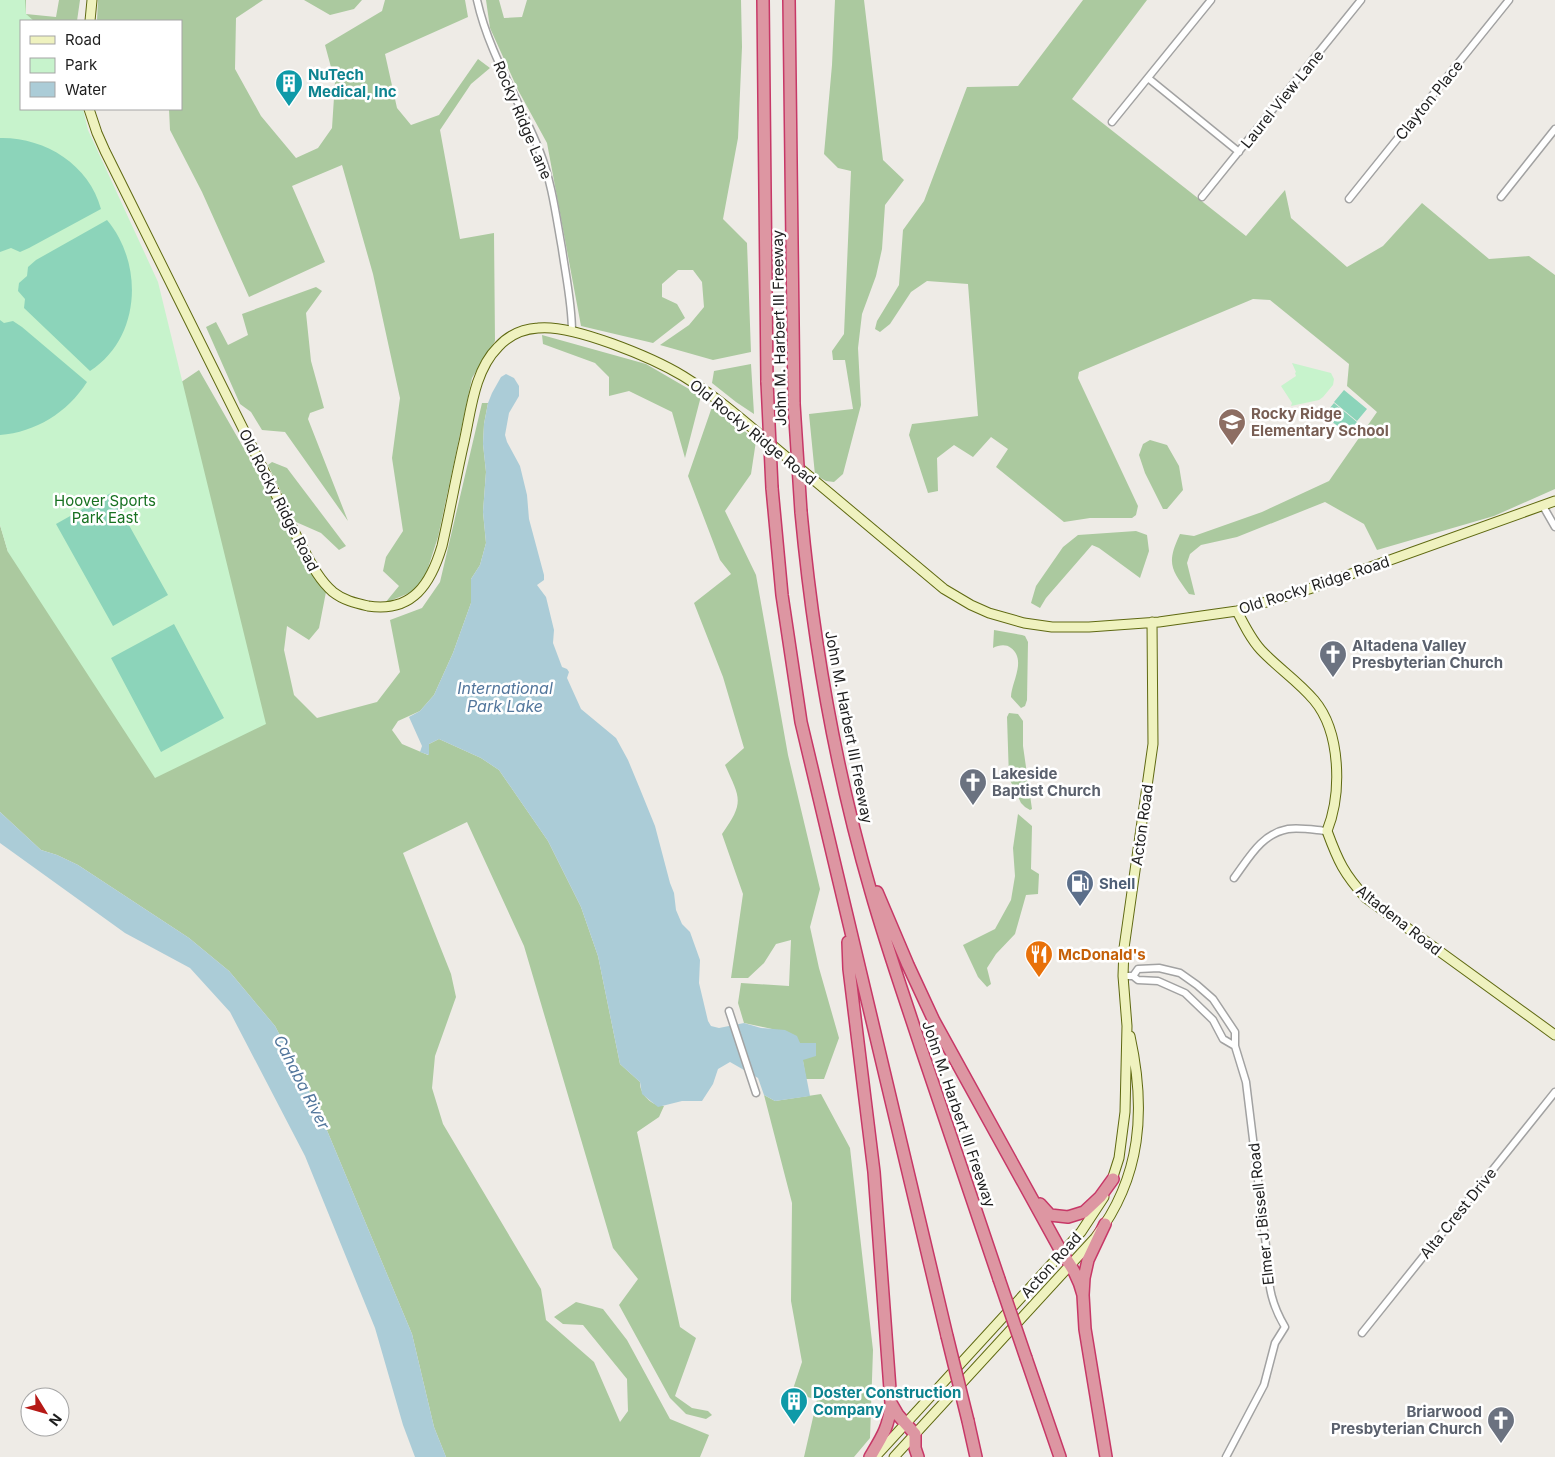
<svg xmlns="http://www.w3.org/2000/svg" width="1555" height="1457" font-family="Inter,sans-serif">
	<rect width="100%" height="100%" fill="#eeebe6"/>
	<path fill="#abc99f" d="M0,0H26V14L56,17L59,0H80L77,21H21Z
		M98,0H263L236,18L235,69L261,116L296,158L318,148L332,128L335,82L325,45L382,11L385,0H465L468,17L385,54L397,108L411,125L439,115L478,59L490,68L471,84L440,130L460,239L494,233L495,341L472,378L438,537L425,577L414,591L385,603L399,586L383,571L386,557L403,531L392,458L400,398L373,274L342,165L292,186L325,262L249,297L202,192L170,130L169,109H181V21L97,20Z
		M304,0H362L354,9L330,15Z
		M486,0H499L504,18L522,17L527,0H741L742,47L738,138L723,219L747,243L751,352L713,360L660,345L689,325L704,307L702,282L693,270H678L662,284V297L677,304L685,318L653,343L581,326L547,143L518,90L490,28Z
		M835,0H864L883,160L904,180L885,205L882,249L876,276L862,314L858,348L861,405L843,474L834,482L826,481L815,475L809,414L853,409L845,360H833L832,351L844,334L851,171L838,168L824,154L832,65Z
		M1083,0H1147L1072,99L1246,236L1285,190L1291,218L1347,267L1383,246L1422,203L1489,259L1529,256L1555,275V489L1494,516L1377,550L1364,524L1325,502L1237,537L1201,545L1190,554L1187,563L1195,595L1189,594C1171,569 1166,564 1180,534L1194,536L1262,512L1329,481L1377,412L1347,386L1349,364L1270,300L1253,299L1079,372L1078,378L1138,506L1136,515L1132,518H1090L1064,522L996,467L1008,449L991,437L973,457L954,445L937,458L938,491L928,493L909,435L912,424L978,416L968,284L927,281L911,292L890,324L880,332L875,329L877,321L899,285L903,230L924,201L967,87L1018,86Z
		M316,287L322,291L306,313L311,361L324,408L310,413L308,419L348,521L285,432L262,430L251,412L240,404L206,327L216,322L228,345L248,335L242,314Z
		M542,335L646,364L701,396L685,458L672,412L629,391L609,396V377L595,363L543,344Z
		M751,364L754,414L736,402L712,383L714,371Z
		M199,370L326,592L319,628L309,640L287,626L284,650L294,695L317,718L377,702L400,672L390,620L422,608L440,582L482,403H488L484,424L483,444L486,472L483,512L486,543L480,565L471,579V603L453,653L434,695L420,711L398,721L392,730L402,744L428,755L429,744L439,739L481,758L499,770L548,841L581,907L598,956L620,1064L640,1082C639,1094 653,1107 664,1106L659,1117L637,1132L680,1327L696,1338L675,1396L692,1408L708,1411L712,1415L706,1419L686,1414L670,1398L619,1305L638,1279L613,1248L524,946L467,822L403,853L451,974L456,997L435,1056L432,1088L443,1124L541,1289L546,1320L594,1362L620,1422L628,1411L627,1379L583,1325L563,1324L554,1317L576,1302L603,1309L627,1340L670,1419L709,1435L700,1457H446L434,1427L412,1334L316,1104L275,1026L229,971L189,938L78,865L57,855L41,850L0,812V525L8,552L125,420Z
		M713,404L756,441L751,474L725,511L756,575L788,755L820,889L810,927L819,968L839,1038L824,1079H806L800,1043L772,1029L744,1023L738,1003L741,983L789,986L791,940L776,944L764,963L748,978H731L743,894L722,834C745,802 740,798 725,765L744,748L723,677L694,603L731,574L720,560L688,476Z
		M1150,440L1167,445L1179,466L1183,490L1167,509H1163L1145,473L1139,455L1143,444Z
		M272,462L287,468L346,546L339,550L321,533L296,522L268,465Z
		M1136,531L1147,535L1149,551L1140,578L1099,548L1092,545L1046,598L1040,608L1031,603L1036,586L1063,547L1078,535Z
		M994,630L1022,635L1025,636L1028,642L1027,700L1025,706L1021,708L1011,697C1011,683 1027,660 1011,648C1006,644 999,645 993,648Z
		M1009,713L1018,714L1023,721V746L1032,809L1030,810L1025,807L1021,803L1009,778L1007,717Z
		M1018,814L1032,826L1031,869L1039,874L1038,894L1026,895L1015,934L996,954L987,968L991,984L987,987L978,977L963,945L995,929L1011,900L1015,876L1013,848Z
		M821,1094L850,1148L873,1350L870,1438L854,1457H804L817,1400L792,1392L802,1362L791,1301L792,1203L764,1095L775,1101Z"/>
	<path fill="#c7f3cc" d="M0,0H25L26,14L34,21H21V109H83L88,130L158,282L266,724L155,778L8,552L0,525Z
		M1292,363L1331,373L1334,379L1333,385L1323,397L1319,400L1291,406L1292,403L1281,386L1296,376L1295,373L1296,372Z"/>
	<path fill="#8cd4ba" d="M0,138C44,137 89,164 101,209L29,248L20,252L11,248L0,252Z
		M107,220C144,264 141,338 90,371L24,308L25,299L18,291L19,283L27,276L28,267L36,260Z
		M0,320L4,323L13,321L22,327L87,382C67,413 36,432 0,435Z
		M1344,390L1367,409L1357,421L1334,402Z
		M1334,403L1357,422L1347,434L1324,415Z
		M111,493L168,595L113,626L56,524Z
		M174,624L224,718L161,752L111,658Z"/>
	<path fill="#abccd7" d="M506,374L514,378L519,386V396L509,413L505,435L507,442L520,466L527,495L529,519L544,575V580L537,585L546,597L554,630L553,643L562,667L567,669L569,672L567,678L581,709L616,738L628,760L640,789L655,826L670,883L674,893L676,910L682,924L690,932L700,960L699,983L708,1021L711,1026L719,1028L744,1023L761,1028L785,1030L797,1036L800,1043H816V1056L803,1060L810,1096L775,1101L764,1095L758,1078L730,1062L718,1069L713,1084L702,1101H682L658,1107L642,1094L640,1082L620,1064L598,956L581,907L548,841L499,770L481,758L439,739L429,744V755L420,752L422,746L409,717L420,711L434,695L453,653L471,603V579L480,565L486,543L483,512L486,472L483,444L484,424L488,403L492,393L501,377Z
		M0,812L41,850L57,855L78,865L189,938L229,971L275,1026L316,1104L412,1334L434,1427L446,1457H415L403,1425L375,1328L305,1156L230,1012L190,968L125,933L0,843Z"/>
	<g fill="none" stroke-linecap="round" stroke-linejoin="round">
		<g stroke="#a2a2a2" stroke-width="9">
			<path id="street" d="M477,0C489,54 520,101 540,152C552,183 556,216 562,249C566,277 572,304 572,332
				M1148,78L1239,152
				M1112,122L1211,0
				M1202,197L1361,0
				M1501,197L1555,129
				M1349,199L1509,0
				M1543,506L1555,527
				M1234,878C1249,858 1261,834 1288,829C1299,827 1315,830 1327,831
				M1123,976H1133L1138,980L1158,981L1185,993L1213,1020L1223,1039L1235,1046
				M1133,976L1138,969L1159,968L1180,973L1197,985L1213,999L1235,1032V1046L1246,1082L1268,1262C1268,1287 1272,1305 1285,1327L1275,1343L1264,1385L1226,1457
				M729,1011L756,1093
				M1362,1333L1555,1092"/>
		</g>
		<g stroke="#5f6911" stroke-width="11">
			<path id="secondary" d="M90,21L92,0
				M89,109L97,133L105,151L299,541C309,559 317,578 333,592C343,600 355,603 368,606C413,613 431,583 442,546C450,511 456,477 464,442C471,411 474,371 498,347C508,336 522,329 538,328C573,324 653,358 683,376C722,400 755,431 790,460C841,503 892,546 944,589L971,605L989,613L1024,623L1052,627H1089L1159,622L1237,611L1309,589L1555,501
				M1237,611C1244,625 1251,639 1261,650C1278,668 1298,681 1314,700C1341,732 1342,793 1327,831C1338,861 1344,874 1366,898L1555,1035
				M1111,1183L1119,1158L1125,1112L1127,1026L1123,976L1124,948L1153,744L1152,622
				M875,1457L1081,1232L1104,1197
				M894,1457L1095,1238C1142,1177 1146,1109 1130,1036"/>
		</g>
		<g stroke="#c73867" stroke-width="14">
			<path id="highway" d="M763,0L767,382
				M789,0L794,404
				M772,488L782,595L801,722L947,1336
				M801,512C813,641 835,768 871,892C886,945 904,996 921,1048C947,1125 973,1202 999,1279
				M877,892L908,965L934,1021L1062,1253C1072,1267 1079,1278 1083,1295
				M848,942L849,969L874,1172L891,1403C889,1427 882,1437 870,1457
				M1040,1204L1050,1215L1068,1217L1084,1212L1100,1197L1113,1179
				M1105,1224L1088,1260L1084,1278L1083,1295L1085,1329L1106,1457
				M1026,1358L1060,1457
				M891,1403L898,1415L915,1434V1448L918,1457
				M968,1421L976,1457"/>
		</g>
		<use href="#street" stroke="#fff" stroke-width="6"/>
		<use href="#secondary" stroke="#eff2bf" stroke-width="9"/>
		<use href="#highway" stroke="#dd96a2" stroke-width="11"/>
		<g stroke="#c73867" stroke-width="14" stroke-linecap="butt">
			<path id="highway-bridge" d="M767,382L772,488
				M794,404L801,512
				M999,1279L1026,1358
				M947,1336L968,1421"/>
		</g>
		<use href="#highway-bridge" stroke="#dd96a2" stroke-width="11"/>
	</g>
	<defs>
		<g id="building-pin" transform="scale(1.4375)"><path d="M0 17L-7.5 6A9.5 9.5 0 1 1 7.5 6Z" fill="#0f9aa8" stroke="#fff"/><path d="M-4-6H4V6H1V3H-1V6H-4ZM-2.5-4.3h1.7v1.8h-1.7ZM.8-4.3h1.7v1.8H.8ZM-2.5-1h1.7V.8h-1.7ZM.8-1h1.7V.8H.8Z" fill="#fff"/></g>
		<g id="school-pin" transform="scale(1.4375)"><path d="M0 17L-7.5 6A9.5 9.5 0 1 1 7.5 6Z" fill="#8d6e63" stroke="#fff"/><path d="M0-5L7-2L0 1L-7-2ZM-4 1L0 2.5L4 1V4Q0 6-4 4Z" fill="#fff"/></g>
		<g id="church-pin" transform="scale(1.4375)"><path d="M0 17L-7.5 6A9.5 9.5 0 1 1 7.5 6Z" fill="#6b7280" stroke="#fff"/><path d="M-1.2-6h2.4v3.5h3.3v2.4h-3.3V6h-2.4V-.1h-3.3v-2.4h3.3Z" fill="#fff"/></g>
		<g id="fuel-pin" transform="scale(1.4375)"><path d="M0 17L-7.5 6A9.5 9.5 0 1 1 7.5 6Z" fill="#5c6f8a" stroke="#fff"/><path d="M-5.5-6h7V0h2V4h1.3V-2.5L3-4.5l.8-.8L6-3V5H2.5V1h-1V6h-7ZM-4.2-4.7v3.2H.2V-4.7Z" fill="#fff"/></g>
		<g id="restaurant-pin" transform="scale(1.4375)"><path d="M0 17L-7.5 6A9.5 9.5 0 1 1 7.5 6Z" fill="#e8710a" stroke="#fff"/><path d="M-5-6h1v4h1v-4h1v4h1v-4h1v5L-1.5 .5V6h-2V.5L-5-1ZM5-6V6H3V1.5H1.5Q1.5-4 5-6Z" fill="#fff"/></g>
	</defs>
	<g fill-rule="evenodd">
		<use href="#building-pin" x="289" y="83"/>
		<use href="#school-pin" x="1232" y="422"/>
		<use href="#church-pin" x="1333" y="654"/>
		<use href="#church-pin" x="973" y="782"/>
		<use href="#fuel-pin" x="1080" y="883"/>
		<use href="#restaurant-pin" x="1039" y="954"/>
		<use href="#building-pin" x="794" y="1401"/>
		<use href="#church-pin" x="1501" y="1420"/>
	</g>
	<g text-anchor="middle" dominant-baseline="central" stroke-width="5" stroke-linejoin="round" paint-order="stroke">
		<g font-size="15" font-weight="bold" fill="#0d838f" stroke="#fff" text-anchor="start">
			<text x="308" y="74">NuTech<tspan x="308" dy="17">Medical, Inc</tspan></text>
			<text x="813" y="1392">Doster Construction<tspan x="813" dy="17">Company</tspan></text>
		</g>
		<g font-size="15" fill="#1e1e1e" stroke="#fff">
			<text transform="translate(1282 99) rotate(-51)">Laurel View Lane</text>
			<text transform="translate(1429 100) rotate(-51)">Clayton Place</text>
			<text transform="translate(523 120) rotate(67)">Rocky Ridge Lane</text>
			<text transform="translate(779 328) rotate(-91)">John M. Harbert III Freeway</text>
			<text transform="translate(753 432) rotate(39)">Old Rocky Ridge Road</text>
			<text transform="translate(279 500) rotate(63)">Old Rocky Ridge Road</text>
			<text transform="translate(1314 585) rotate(-18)">Old Rocky Ridge Road</text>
			<text transform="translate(849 727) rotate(79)">John M. Harbert III Freeway</text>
			<text transform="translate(1142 825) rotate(-82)">Acton Road</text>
			<text transform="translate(1399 920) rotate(38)">Altadena Road</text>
			<text transform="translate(959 1114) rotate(71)">John M. Harbert III Freeway</text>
			<text transform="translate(1458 1213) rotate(-51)">Alta Crest Drive</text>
			<text transform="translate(1261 1214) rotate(-96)">Elmer J Bissell Road</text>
			<text transform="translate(1051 1265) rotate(-48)">Acton Road</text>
		</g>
		<g font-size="15" font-weight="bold" fill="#785e54" stroke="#fff" text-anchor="start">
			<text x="1251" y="413">Rocky Ridge<tspan x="1251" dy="17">Elementary School</tspan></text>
		</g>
		<g font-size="15" fill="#187121" stroke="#fff">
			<text x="105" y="500">Hoover Sports<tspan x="105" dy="17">Park East</tspan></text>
		</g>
		<g font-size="15" font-weight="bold" fill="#5b616d" stroke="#fff" text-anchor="start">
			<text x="1352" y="645">Altadena Valley<tspan x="1352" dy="17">Presbyterian Church</tspan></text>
			<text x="992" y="773">Lakeside<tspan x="992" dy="17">Baptist Church</tspan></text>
			<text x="1482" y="1411" text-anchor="end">Briarwood<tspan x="1482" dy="17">Presbyterian Church</tspan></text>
		</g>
		<g font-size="15" font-weight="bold" fill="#4e5e75" stroke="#fff" text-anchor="start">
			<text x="1099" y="883">Shell</text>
		</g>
		<g font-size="15" font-weight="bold" fill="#c56008" stroke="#fff" text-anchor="start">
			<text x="1058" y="954">McDonald's</text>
		</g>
		<g font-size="16" font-style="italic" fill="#52769c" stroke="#fff">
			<text x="505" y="688">International<tspan x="505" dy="18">Park Lake</tspan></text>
			<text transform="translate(302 1082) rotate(63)">Cahaba River</text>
		</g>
	</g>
	<rect x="20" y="20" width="162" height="90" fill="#ffffff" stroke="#a5a5a5"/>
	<rect x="30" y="36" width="25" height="8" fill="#eff2bf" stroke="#a5a5a5"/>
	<text x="65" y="45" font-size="15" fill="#1e1e1e">Road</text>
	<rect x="30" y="58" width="25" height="15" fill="#c7f3cc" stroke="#a5a5a5"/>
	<text x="65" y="70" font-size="15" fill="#1e1e1e">Park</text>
	<rect x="30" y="82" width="25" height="15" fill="#abccd7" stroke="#a5a5a5"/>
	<text x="65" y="95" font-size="15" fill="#1e1e1e">Water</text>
	<g transform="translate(45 1412) rotate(127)"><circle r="24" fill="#ffffff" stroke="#a5a5a5"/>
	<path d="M0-4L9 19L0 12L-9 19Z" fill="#b61916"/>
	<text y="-8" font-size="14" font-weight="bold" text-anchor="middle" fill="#1e1e1e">N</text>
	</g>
</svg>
